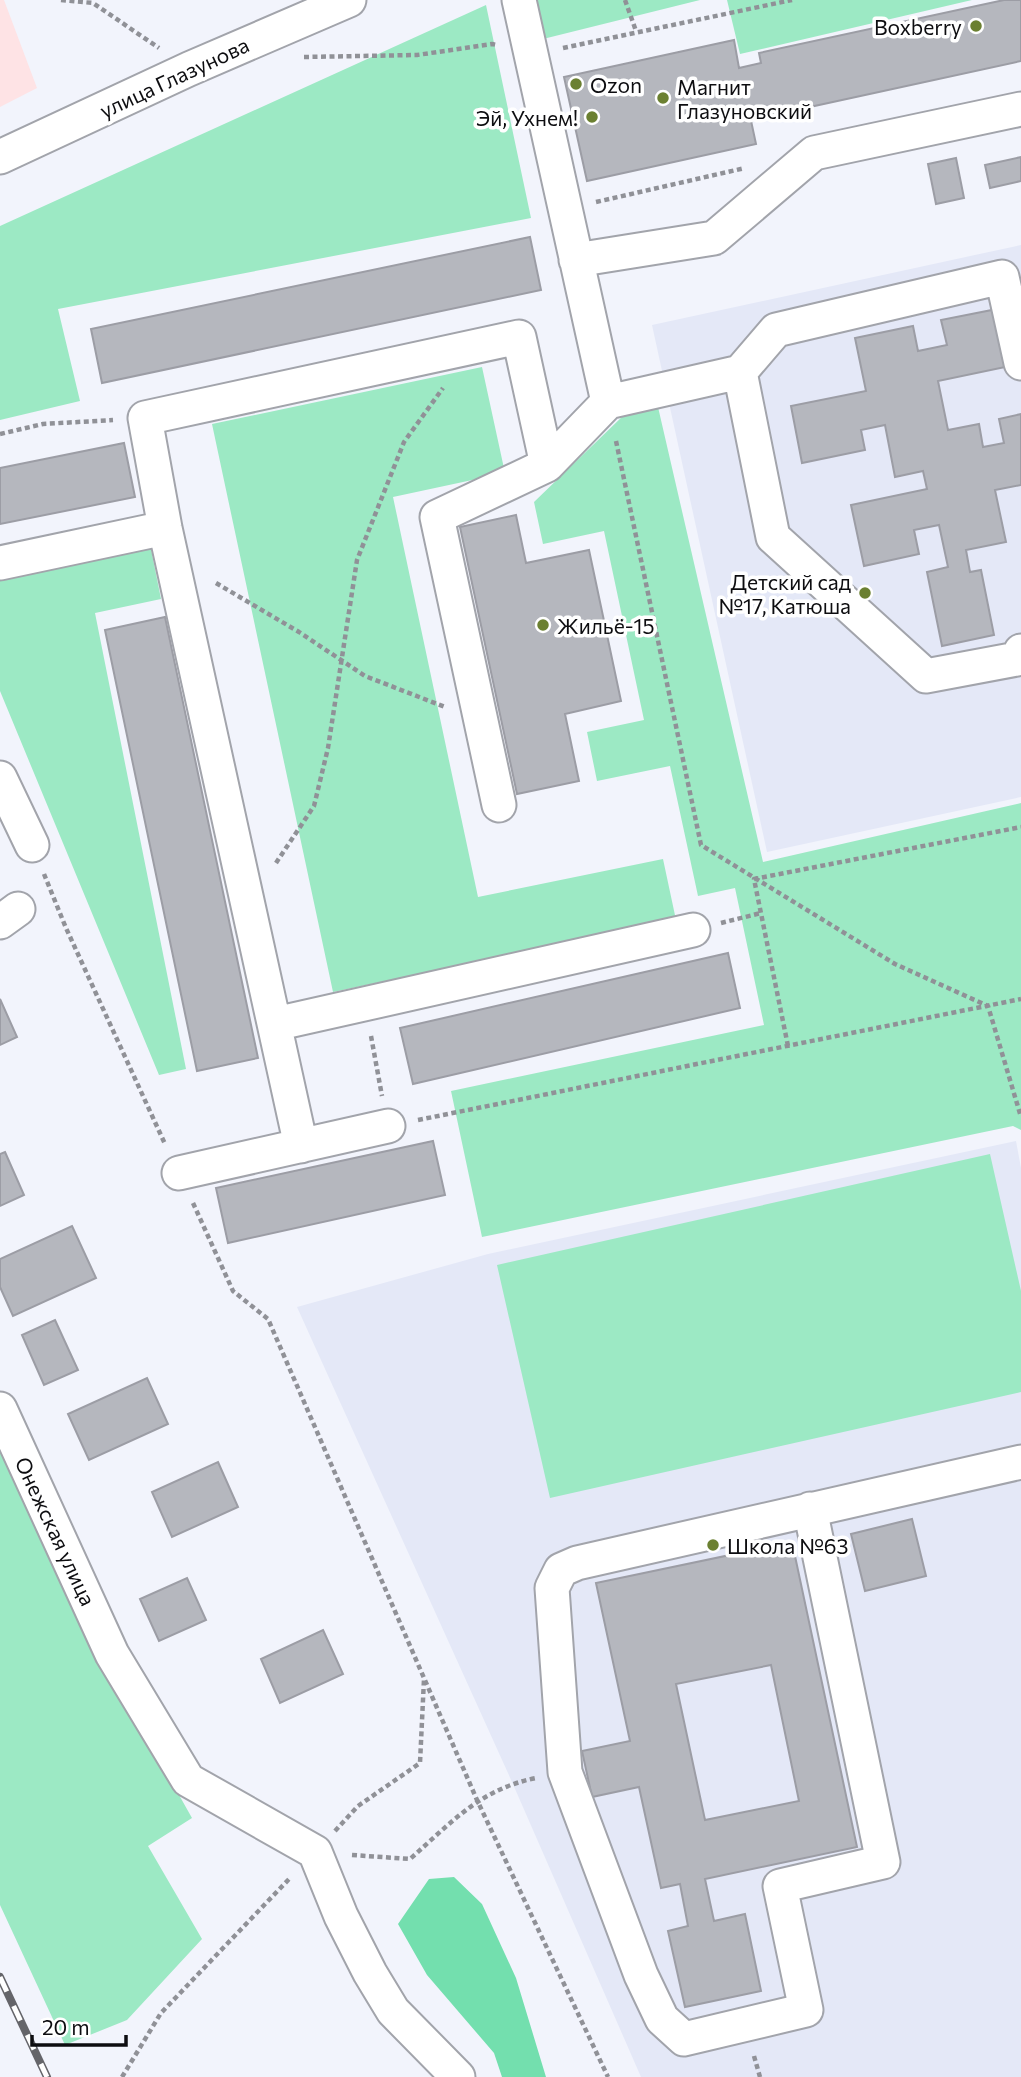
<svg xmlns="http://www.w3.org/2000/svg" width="1021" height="2077" font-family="Commissioner,sans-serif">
	<rect width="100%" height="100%" fill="#f2f4fc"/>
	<path fill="#fee3e5" d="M0,0H4L37,88L0,107Z"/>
	<path fill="#e4e8f7" d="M1021,245V797L767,852L652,325Z
		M1016,1141L1021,1168V2077H641L512,1782L297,1307L488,1254Z"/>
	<path fill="#9ce9c4" d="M533,0H700L543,39Z
		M727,0H972L740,54Z
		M486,5L531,218L58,309L80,401L0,420V226Z
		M482,367L505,473L393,497L478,897L663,859L676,920L333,992L212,424Z
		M658,407L763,862L1021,803V1130L1013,1126L482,1237L451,1091L764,1025L735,888L698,896L670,766L597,781L587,732L644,720L604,531L543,544L534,502L624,415Z
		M151,549L161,599L95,613L186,1069L159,1075L0,691V579Z
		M990,1154L1021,1291V1392L550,1498L497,1265Z
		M0,1440L99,1653L192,1818L148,1846L202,1939L127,2020L65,2045L0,1905Z"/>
	<path fill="#73dfae" d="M454,1877L482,1904L516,1978L546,2077H502L494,2053L427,1975L398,1924L429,1879Z"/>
	<path fill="#b5b7be" stroke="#9c9da5" stroke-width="2" fill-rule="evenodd" d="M1004,0H1021V61L773,115L772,111L750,116L756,144L587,181L564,77L734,40L739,68L761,63L759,53Z
		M1021,157V181L990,188L985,165Z
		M956,158L964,198L936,204L928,164Z
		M530,237L541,290L102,383L91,329Z
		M997,309L1010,366L938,381L948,430L979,424L983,447L1004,443L999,419L1021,414V485L995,490L1006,542L966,550L970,572L981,570L994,635L942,646L927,572L948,567L939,525L914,530L919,554L864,566L851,505L927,489L923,471L895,477L885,425L861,430L865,450L802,463L791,406L866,391L855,338L913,326L918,351L947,345L941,320Z
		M124,443L135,497L0,524V468Z
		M516,515L526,563L589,550L621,701L565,714L579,781L517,794L460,527Z
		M165,617L258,1058L197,1071L105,630Z
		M728,953L740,1008L413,1084L400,1028Z
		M0,999L17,1037L0,1045Z
		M433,1141L445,1195L228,1243L216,1188Z
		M5,1152L24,1195L0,1206V1154Z
		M72,1226L96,1278L13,1316L0,1287V1259Z
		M55,1320L78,1370L44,1385L22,1335Z
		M147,1378L168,1424L89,1460L68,1414Z
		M218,1462L238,1507L172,1537L152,1492Z
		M912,1519L926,1576L865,1591L851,1534Z
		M792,1542L857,1847L705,1879L714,1921L745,1914L761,1991L685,2007L668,1931L688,1926L680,1884L661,1888L639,1787L592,1797L582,1751L630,1741L596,1583ZM771,1665L799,1801L705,1820L676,1684Z
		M187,1578L206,1620L159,1641L140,1599Z
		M323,1630L343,1674L280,1703L261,1659Z"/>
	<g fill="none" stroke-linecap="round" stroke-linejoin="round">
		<g stroke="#a2a4ab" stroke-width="37">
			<path id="minor" d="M519,0L608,402
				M0,157L189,69L349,0
				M576,260L714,238L814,153L1021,109
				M740,372L773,537L926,676L1017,659L1021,651
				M0,563L165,528
				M0,778L32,845
				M499,805L437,517L547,465
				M0,922L18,909
				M275,1024L693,930
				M301,1146L165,528L145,418L519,337L547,465L608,402L740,372L776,330L1002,277L1021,363
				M179,1173L388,1126
				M0,1409L112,1654L188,1780L315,1852L341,1916L370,1973L393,2011L458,2077
				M810,1509L883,1862L780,1886L806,2010L684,2039L662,2019L641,1975L565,1772L552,1588L561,1570L577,1563L1021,1462"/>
		</g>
		<path stroke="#909197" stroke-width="4.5" stroke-dasharray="5 3.5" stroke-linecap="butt" d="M61,0L93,3L159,48
			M625,0L636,31
			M563,48L792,0
			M304,57L417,55L492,44L497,45
			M596,202L745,168
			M0,434L43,424L113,420
			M616,441L701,845L895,964L988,1006L1021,1117
			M216,583L299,632L365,676L445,707
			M276,863L314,806L328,748L357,560L404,442L443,388
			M44,874L66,928L165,1144
			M721,923L761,913
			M371,1036L382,1096
			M788,1046L754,879L1021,827
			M418,1120L1021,999
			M193,1203L233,1291L268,1319L477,1800L608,2077
			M335,1831L358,1806L420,1763L424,1679
			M352,1855L410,1859C451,1823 480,1789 536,1778
			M754,2056L760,2077
			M122,2077L161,2013L290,1878"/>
		<use href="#minor" stroke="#fff" stroke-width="33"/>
		<g stroke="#65656a" stroke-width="8">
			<path id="rail" d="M0,1977L47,2077"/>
		</g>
		<use href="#rail" stroke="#fff" stroke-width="5" stroke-dasharray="16" stroke-linecap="butt"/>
	</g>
	<g fill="#6b8031" stroke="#fff" stroke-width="2.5">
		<circle cx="976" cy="26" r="7"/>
		<circle cx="576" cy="84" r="7"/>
		<circle cx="663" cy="98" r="7"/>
		<circle cx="592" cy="117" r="7"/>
		<circle cx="865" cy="593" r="7"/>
		<circle cx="543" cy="625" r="7"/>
		<circle cx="713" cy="1545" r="7"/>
	</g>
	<g text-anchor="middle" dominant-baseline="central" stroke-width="7" stroke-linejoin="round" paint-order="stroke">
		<g font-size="21" fill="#0d0d10" stroke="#fff" text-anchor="start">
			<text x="962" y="26" text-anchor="end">Boxberry</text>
			<text x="590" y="84">Ozon</text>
			<text x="677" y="86">Магнит<tspan x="677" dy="24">Глазуновский</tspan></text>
			<text x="578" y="117" text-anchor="end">Эй, Ухнем!</text>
			<text x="851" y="581" text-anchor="end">Детский сад<tspan x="851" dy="24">№17, Катюша</tspan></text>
			<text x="557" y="625">Жильё-15</text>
			<text x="727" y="1545">Школа №63</text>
		</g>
		<g font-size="21" fill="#0d0d10" stroke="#fff">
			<text transform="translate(174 77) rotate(-25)">улица Глазунова</text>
			<text transform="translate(56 1531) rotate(65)">Онежская улица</text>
		</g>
	</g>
	<path d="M32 2035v10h94v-10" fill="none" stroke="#0d0d10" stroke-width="3.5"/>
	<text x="42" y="2035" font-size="21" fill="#0d0d10" stroke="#ffffff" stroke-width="5" paint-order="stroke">20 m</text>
</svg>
